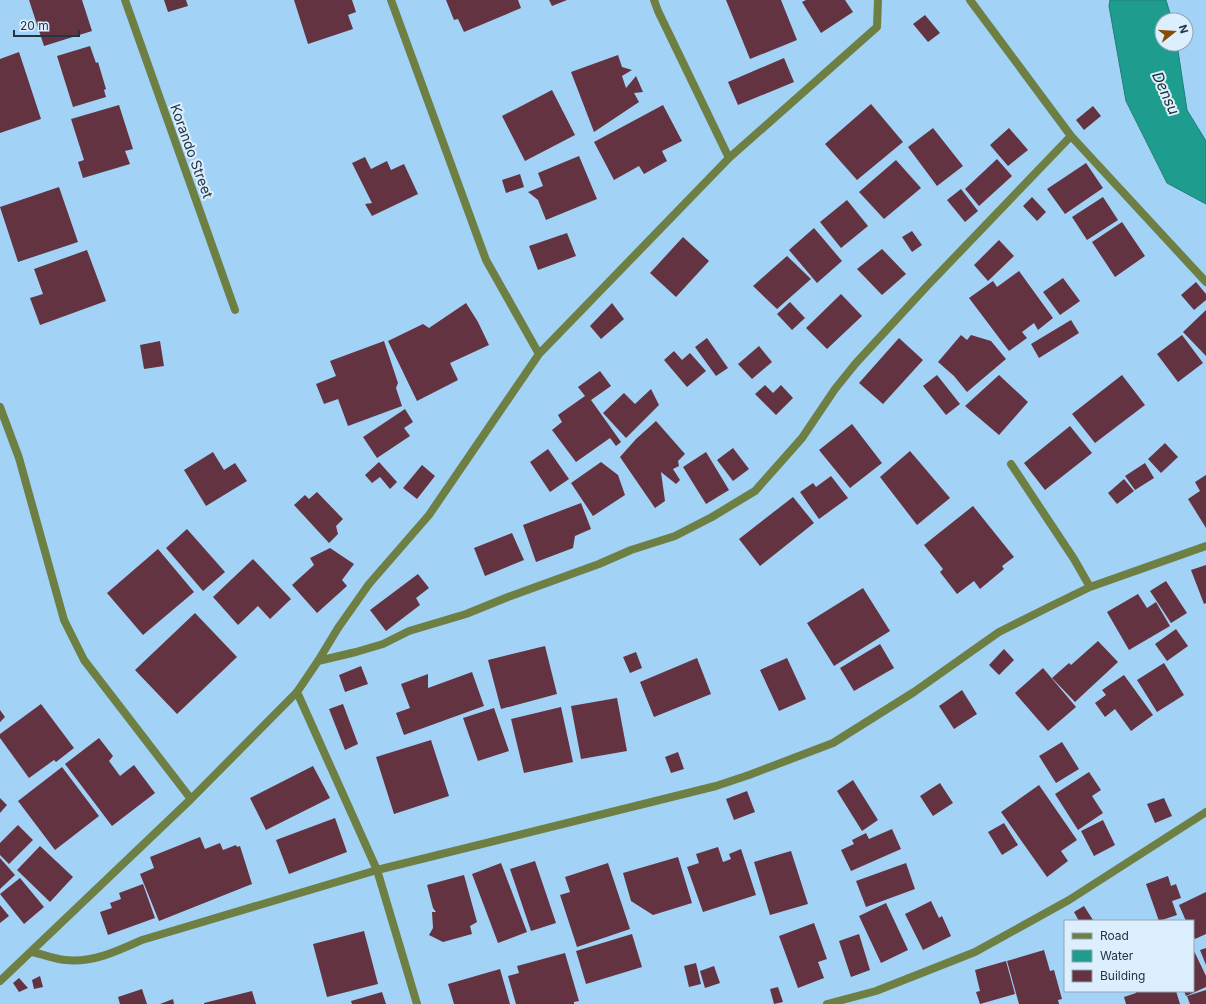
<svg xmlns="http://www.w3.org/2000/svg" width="1206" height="1004" font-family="Inter,sans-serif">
	<rect width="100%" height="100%" fill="#a3d2f7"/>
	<path fill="#1e9d8e" stroke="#1f7e78" d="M1110,0H1166L1172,20H1162V44H1177L1187,110L1206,141V204L1167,183L1126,101L1109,6Z"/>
	<path fill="#633341" d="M29,0H82L92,31L44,46Z
		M164,0H186L188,6L168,12Z
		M294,0H352L356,12L348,15L353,29L308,44Z
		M446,0H518L521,8L464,32L458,19L454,20Z
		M549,0H567L552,6Z
		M726,0H781L797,40L750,59Z
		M806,0H845L853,12L821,33L802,2Z
		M925,15L940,33L928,42L913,24Z
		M90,46L96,63L98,62L106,89L104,90L106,97L73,107L57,56Z
		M19,52L41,119L0,133V59Z
		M618,55L622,67L632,70L622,76L626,88L636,76L643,92L634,93L639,102L594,132L571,72Z
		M784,58L794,82L738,105L728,82Z
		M552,90L575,135L525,161L502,116Z
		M871,104L903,142L857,180L825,144Z
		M119,105L133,149L125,151L130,164L83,178L78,162L84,160L71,119Z
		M663,105L682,141L662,151L667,161L644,174L639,166L614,180L594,142Z
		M1093,106L1101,116L1084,130L1076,120Z
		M933,128L963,166L937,186L908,147Z
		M1009,128L1028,150L1008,166L990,145Z
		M579,156L597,199L546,220L538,200L528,192L543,186L538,173Z
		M365,157L371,169L387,161L391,170L404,164L418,194L372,216L365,204L372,203L352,163Z
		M997,159L1012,176L979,206L965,189Z
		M896,160L921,188L884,219L859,192Z
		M1086,163L1103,188L1065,214L1047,189Z
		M520,174L524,187L506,193L502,180Z
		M59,187L78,242L18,262L0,207Z
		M961,189L978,211L965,222L947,200Z
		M1032,197L1046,212L1037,221L1023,206Z
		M1103,197L1118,220L1087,240L1072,217Z
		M847,200L868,226L841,248L820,222Z
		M1122,222L1145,256L1115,277L1092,242Z
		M814,228L842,261L817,283L789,250Z
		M912,231L922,245L912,252L902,237Z
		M567,233L576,256L538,270L529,246Z
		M683,237L709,261L676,297L650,273Z
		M999,240L1014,256L988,281L974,265Z
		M882,249L906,274L882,295L857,269Z
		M87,250L106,301L40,325L30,298L43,294L34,269Z
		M787,256L811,279L777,309L753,286Z
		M1019,271L1053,318L1038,330L1034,323L1022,332L1027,338L1009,351L969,298L993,281L997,287Z
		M1063,278L1080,301L1060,315L1043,292Z
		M1196,282L1206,294V300L1194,310L1181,295Z
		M841,294L862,316L827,349L806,328Z
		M790,302L805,318L792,330L777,314Z
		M466,303L478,322L489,345L450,363L458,380L417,401L388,341L423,324L429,328Z
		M612,303L624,319L601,339L590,326Z
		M1206,310V356L1183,332Z
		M1071,320L1079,333L1039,358L1031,344Z
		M961,335L967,340L971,335L991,341L1006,359L967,392L954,376L938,362Z
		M1182,335L1203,363L1178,382L1157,354Z
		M707,338L728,368L716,376L695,347Z
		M899,338L923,360L883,404L859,383Z
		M160,341L164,366L144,369L140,345Z
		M384,341L398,383L396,388L402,406L348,426L338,399L324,404L316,384L336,376L330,361Z
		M759,346L772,362L752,379L738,364Z
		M674,351L682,360L690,353L706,371L687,387L664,360Z
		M600,371L611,386L591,400L621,442L616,446L610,438L576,462L552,430L562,422L558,415L585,396L578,387Z
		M937,375L960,404L946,415L923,386Z
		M999,375L1028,402L999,435L965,406Z
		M1122,375L1145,405L1095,443L1072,414Z
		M765,385L773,393L781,385L793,398L776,415L755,394Z
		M651,389L659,405L626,438L603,413L624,393L635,404Z
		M405,409L413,422L404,428L410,436L377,458L363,437Z
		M656,421L685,454L678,461L679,466L673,469L680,480L676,484L661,472L665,501L655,508L620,457L636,439Z
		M852,424L882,463L850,488L819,450Z
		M1070,426L1092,453L1045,490L1024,463Z
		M1165,443L1178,457L1161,473L1148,459Z
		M733,448L749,469L733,481L717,460Z
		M548,449L569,479L550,492L530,462Z
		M910,451L950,498L917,525L880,477Z
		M213,452L224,470L235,463L247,481L206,506L184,470Z
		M706,452L729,490L706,504L683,467Z
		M379,462L397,482L390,489L380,477L372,483L365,475Z
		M601,462L618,475L625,495L593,516L571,483Z
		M1145,463L1154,478L1135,490L1125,476Z
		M422,465L435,476L417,499L403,488Z
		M1206,475V528L1188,499L1200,491L1195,482Z
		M831,476L848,498L819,519L800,492L813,483L816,487Z
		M1124,479L1134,491L1117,504L1108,493Z
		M317,492L343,519L336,526L338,534L329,543L294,505L305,495L309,499Z
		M793,497L814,523L760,566L739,539Z
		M581,503L591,529L575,536L573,548L536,562L523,525Z
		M973,506L1014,557L1002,566L1004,569L980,589L974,581L957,594L940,572L943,569L924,545Z
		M187,529L225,572L203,591L166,548Z
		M512,533L524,560L485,576L474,548Z
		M330,548L354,564L342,580L347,586L317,613L292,585L314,565L310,558Z
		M158,549L194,592L143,635L107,593Z
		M253,559L291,599L270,619L258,606L238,625L213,597Z
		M1206,565V603L1204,604L1191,570Z
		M418,574L429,588L416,598L420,605L386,631L370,610Z
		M1166,581L1187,613L1171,623L1150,591Z
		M863,588L890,631L834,666L807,623Z
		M1138,594L1147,608L1156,602L1170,626L1129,650L1107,612Z
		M195,613L237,657L177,714L135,670Z
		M1176,629L1188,646L1167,661L1155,644Z
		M1098,641L1118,662L1075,702L1052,678L1069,663L1071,665Z
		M880,644L894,668L854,691L840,668Z
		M545,646L557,694L501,709L488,660Z
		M1004,649L1014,660L999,675L989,665Z
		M636,652L642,668L630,673L623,657Z
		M697,658L711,694L654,717L640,682Z
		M787,658L806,699L779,711L760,670Z
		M1164,663L1184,695L1157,712L1137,680Z
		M361,666L368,684L345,692L339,675Z
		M1043,668L1076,707L1048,731L1015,693Z
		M472,672L484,706L404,735L396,713L410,708L401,684L428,674V688Z
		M1124,675L1153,715L1131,731L1115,709L1105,717L1095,703L1106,695L1102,690Z
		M962,690L977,714L954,729L939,706Z
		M617,698L627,751L581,759L571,706Z
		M41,704L74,748L56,762L54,760L29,778L0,738V734Z
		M343,704L358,744L345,750L329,709Z
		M561,707L573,762L524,773L511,719Z
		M494,708L509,751L478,761L463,718Z
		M0,710L5,717L0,722Z
		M99,738L113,756L109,761L120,776L134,765L155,793L112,826L65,764Z
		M431,740L449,796L394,814L376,757Z
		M1062,742L1079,769L1056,783L1039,756Z
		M678,752L684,769L671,773L665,757Z
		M313,766L330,798L266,830L250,798Z
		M62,767L99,816L55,850L18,801Z
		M1089,772L1101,790L1092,796L1103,813L1078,830L1055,794Z
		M853,780L878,820L862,831L837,791Z
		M940,783L953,803L933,816L920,796Z
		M1039,785L1077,840L1061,851L1068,861L1047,877L1001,812Z
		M747,791L755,812L734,820L726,799Z
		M0,798L7,805L0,813Z
		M1164,798L1172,816L1155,823L1147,804Z
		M335,818L347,852L289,874L276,840Z
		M1103,820L1115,845L1094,856L1081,831Z
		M1004,823L1018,845L1002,855L988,832Z
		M18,825L33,840L9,864L0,855V843Z
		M892,829L901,849L851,871L841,850L854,844L852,840L866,833L869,839Z
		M200,837L205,849L220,843L223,850L236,845L237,847L240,846L252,884L159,921L140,874L154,868L150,857Z
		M40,846L73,877L50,902L17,870Z
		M718,847L723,862L731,859L729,854L741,849L756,895L703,912L687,867L699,863L696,854Z
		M791,851L808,904L770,915L754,862Z
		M678,857L692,903L653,915L631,901L623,873Z
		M0,858L15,875L0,889Z
		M535,861L556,923L531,931L510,869Z
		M501,863L527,932L498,943L472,874Z
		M608,863L630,929L577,947L560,895L570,892L565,877Z
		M906,863L915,889L866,907L856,881Z
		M464,875L477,922L470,926L472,934L443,942L429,935L433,928L432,912H436L433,908L427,885Z
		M1168,876L1171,886L1176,884L1181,898L1172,901L1177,915L1159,921L1146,884Z
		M20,878L44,907L24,924L0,894Z
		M143,884L155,918L108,935L100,912L112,908L110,903L121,899L119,893Z
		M1206,892V934L1195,939L1193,935V921H1186L1179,905Z
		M931,901L939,918L942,916L951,936L923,950L905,914Z
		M886,903L908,950L881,963L859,916Z
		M0,905L9,916L0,923Z
		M1084,906L1093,920L1091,921H1079L1074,912Z
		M814,923L827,959L818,962L824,978L798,988L779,936Z
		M364,931L378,984L327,997L313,944Z
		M632,934L642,967L586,984L576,951Z
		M859,934L870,970L851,977L839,941Z
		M1206,948V965L1200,950Z
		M1044,950L1050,971L1054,970L1062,999L1058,1000L1059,1004H1019L1007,961Z
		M1193,951H1194L1206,976V987L1186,996L1184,991H1193Z
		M565,953L579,1001L574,1002V1004H516L508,976L519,973L517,966Z
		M1006,961L1015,994L980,1004L976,992L980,991L975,970Z
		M696,963L701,984L689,987L684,966Z
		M714,966L720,983L705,988L700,971Z
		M500,969L510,1004H454L448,984Z
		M40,976L43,987L34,989L32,980Z
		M19,978L28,988L19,992L13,983Z
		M778,987L783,1002L774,1004L770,989Z
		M142,989L147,1004H120L118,997Z
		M1206,990V1004H1190L1187,996Z
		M252,991L256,1004H204V1003Z
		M1136,991H1176L1180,1004H1126L1124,997L1136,993Z
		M382,992L386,1004H352L351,1001Z
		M173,999L174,1004H160Z"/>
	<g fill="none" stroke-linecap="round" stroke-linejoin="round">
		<path stroke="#6e7f43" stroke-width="8" d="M125,0L235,310
			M391,0L486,260L539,354
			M654,0L658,11L729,158
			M970,0L1071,136L1206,282
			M0,407L19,458L64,620L84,660L191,799
			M1011,464L1074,559L1090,587
			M318,661L356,652L383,644L409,631L466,614L508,597L599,564L631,550L675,536L712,517L755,491L802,438L835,389L856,363L928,285L1071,136
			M297,692L377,870L417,1004
			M32,952C42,954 54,959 65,960C92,963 118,951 142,940L377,870L716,786L749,775L833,743L914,692L999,632L1051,606L1090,587L1206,546
			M0,981L191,799L297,692L318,661L338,628L369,584L429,515L539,354L729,158L877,27L878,0
			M827,1004L876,991L975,952L1069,900L1206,812"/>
	</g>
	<g text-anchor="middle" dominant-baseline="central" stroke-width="4" stroke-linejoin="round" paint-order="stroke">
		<g font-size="14" fill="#223544" stroke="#ddeffe">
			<text transform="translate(192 151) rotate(70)">Korando Street</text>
		</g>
		<g font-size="15" font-style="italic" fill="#152f2a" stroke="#ddeffe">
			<text transform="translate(1166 93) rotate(66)">Densu</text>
		</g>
	</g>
	<rect x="1064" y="920" width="130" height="72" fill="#ddeffe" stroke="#92a5b4"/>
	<rect x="1072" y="933" width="20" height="6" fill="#6e7f43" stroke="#92a5b4"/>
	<text x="1100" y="940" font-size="12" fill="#223544">Road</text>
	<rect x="1072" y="950" width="20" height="12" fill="#1e9d8e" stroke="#92a5b4"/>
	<text x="1100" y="960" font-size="12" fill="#223544">Water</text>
	<rect x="1072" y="970" width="20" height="12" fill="#633341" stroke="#92a5b4"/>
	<text x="1100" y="980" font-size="12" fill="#223544">Building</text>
	<g transform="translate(1174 32) rotate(73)"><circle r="19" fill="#ddeffe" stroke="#92a5b4"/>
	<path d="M0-3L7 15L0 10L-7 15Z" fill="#874c04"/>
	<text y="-6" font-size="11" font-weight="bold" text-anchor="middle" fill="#223544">N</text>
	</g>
	<path d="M14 30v6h65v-6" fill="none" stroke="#223544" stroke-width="2"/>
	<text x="20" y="30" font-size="12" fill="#223544" stroke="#ddeffe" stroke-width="3" paint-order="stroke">20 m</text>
</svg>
